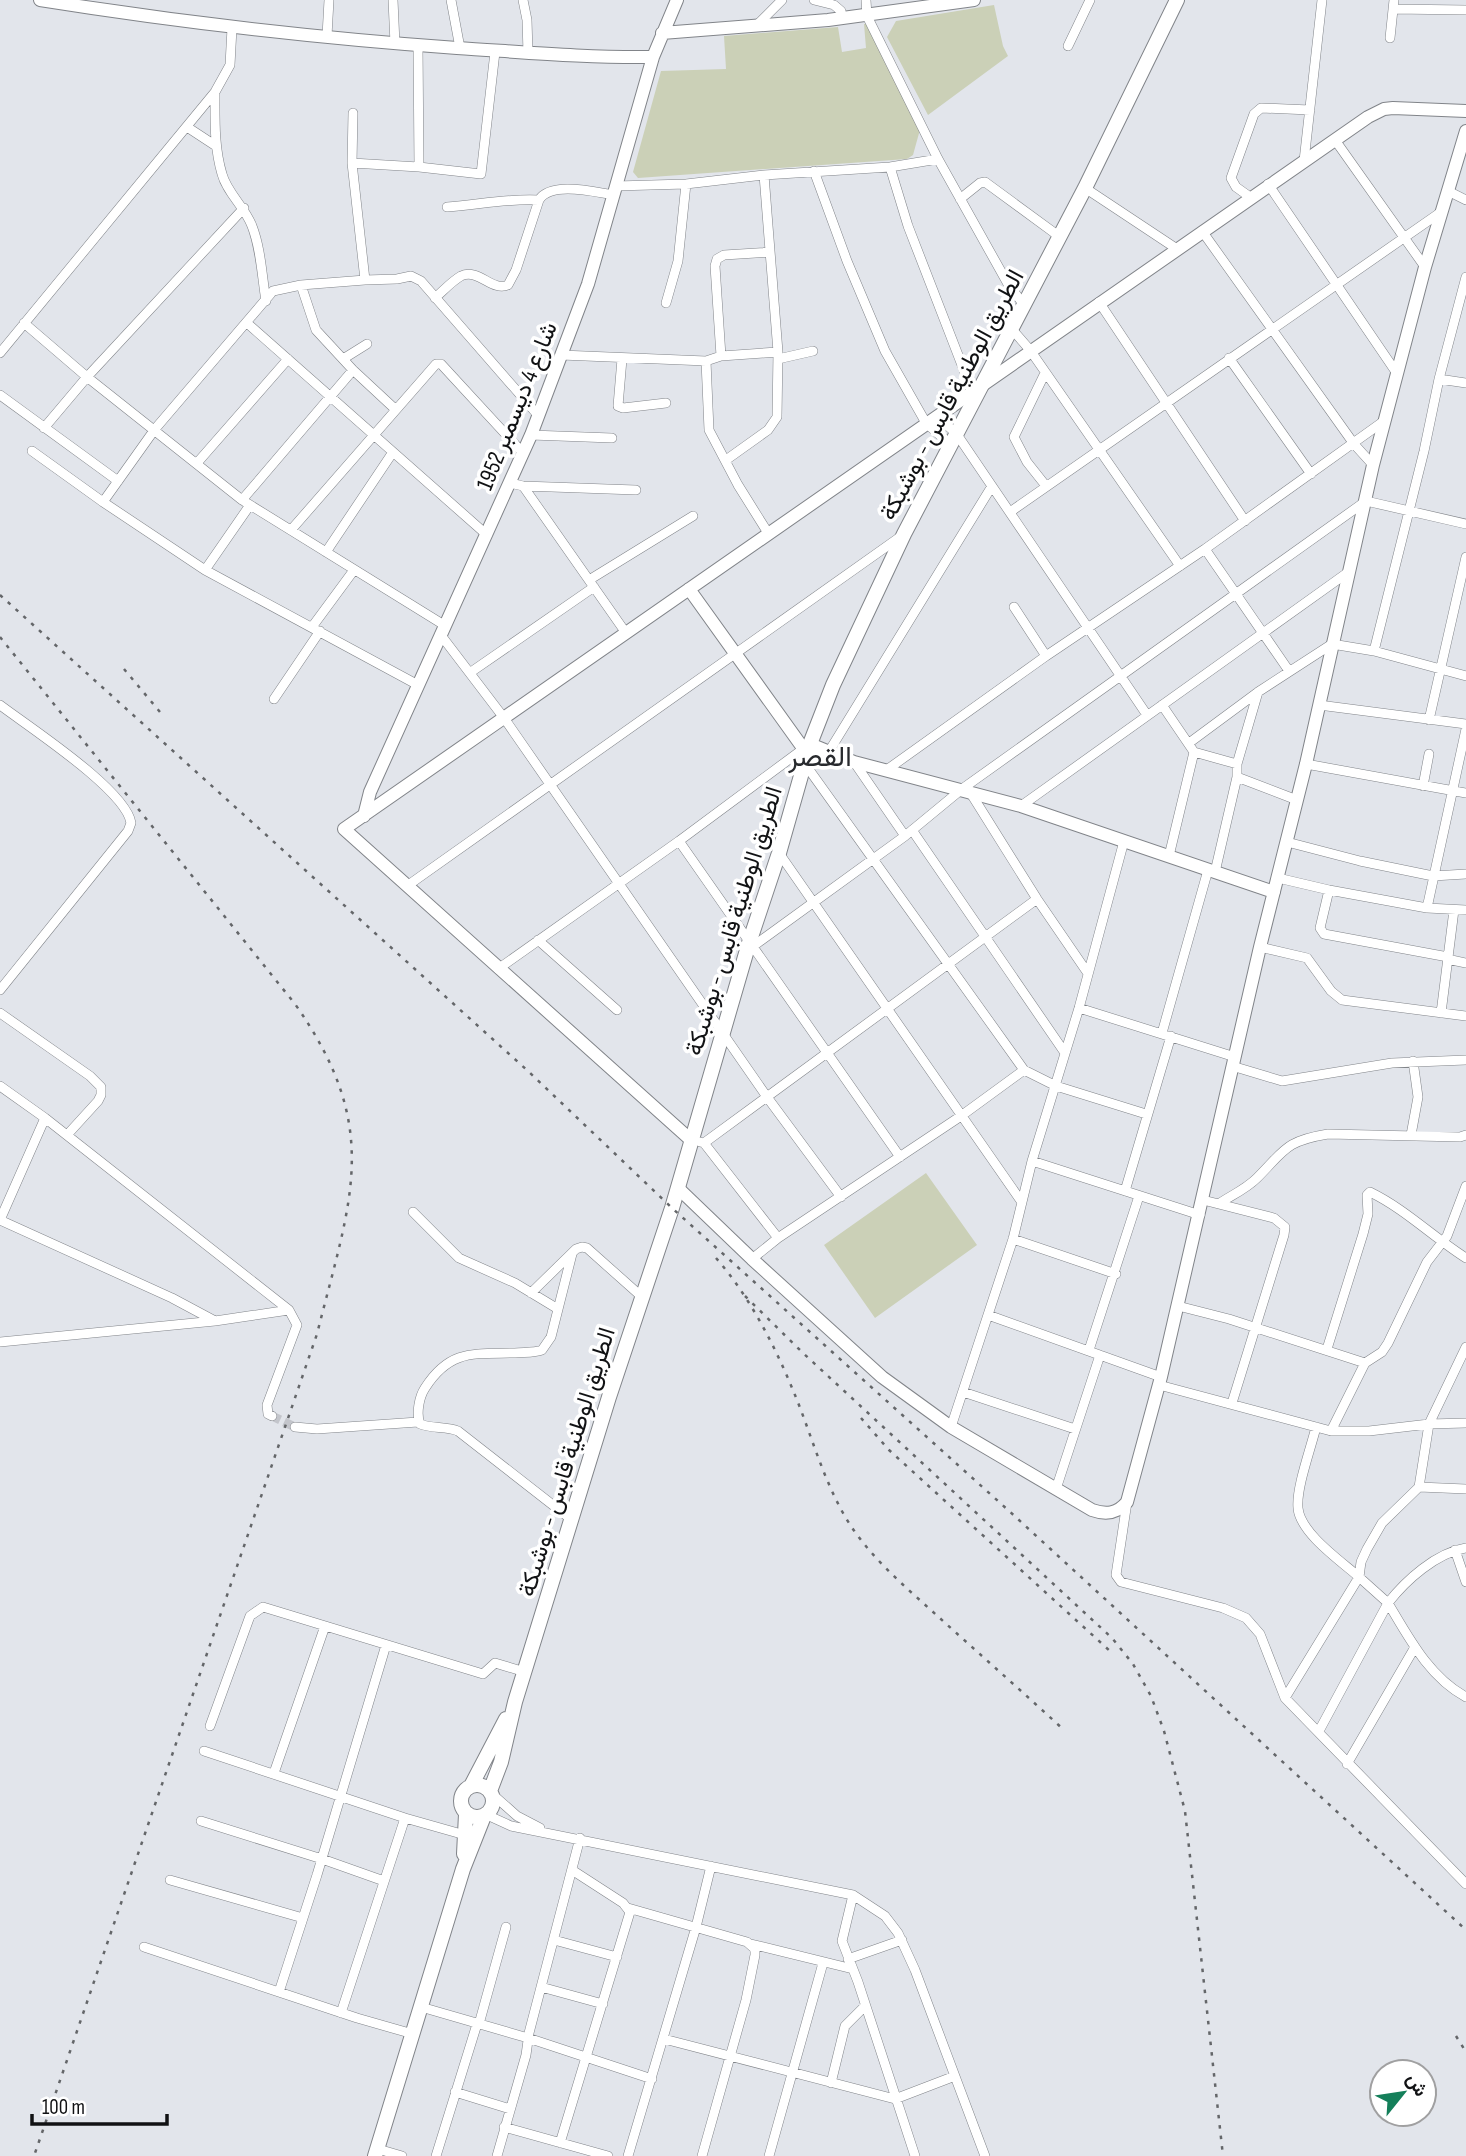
<svg xmlns="http://www.w3.org/2000/svg" width="1466" height="2156" font-family="'Sofia Sans Condensed',Vazirmatn,sans-serif">
	<rect width="100%" height="100%" fill="#e2e5eb"/>
	<path fill="#cbd0b7" d="M994,5L1003,46L1008,56L928,115L887,37L896,21Z
		M864,24H867L921,126L913,155L907,159L638,178L633,172L661,71L726,69L724,36L838,27L842,52L866,48Z
		M926,1173L977,1245L875,1318L824,1245Z"/>
	<g fill="none" stroke-linecap="round" stroke-linejoin="round">
		<path stroke="#c3c5cb" stroke-width="9" stroke-dasharray="9 4.5" stroke-linecap="butt" d="M272,1416L295,1427"/>
		<g stroke="#818489" stroke-width="10">
			<path id="street" d="M393,0L395,44
				M451,0L460,48
				M523,0L527,20L528,53
				M814,0L834,5L841,11L842,18
				M866,0L867,16L938,159L1008,284L1024,305
				M1393,9L1466,10
				M756,26L782,0
				M327,36L329,0
				M1390,38L1394,0
				M418,45L419,167
				M1068,46L1090,0
				M215,92C215,120 214,147 222,174C227,193 245,207 252,226C261,249 262,277 266,301
				M353,113L352,163L365,280L397,279L411,276L421,281L537,414
				M187,127L216,146
				M1335,140L1425,267
				M1304,161L1322,0
				M352,163L419,167L481,174L495,52
				M890,167L908,226L972,391
				M814,171L847,261L885,351L926,423L951,445
				M1268,184L1396,372
				M616,186L686,184L764,175L890,167L938,159
				M1085,188L1177,249
				M1448,191L1466,200
				M1250,197L1236,187L1231,178L1254,114L1261,108L1310,110
				M960,199L980,183L985,182L1060,237
				M447,207C478,205 508,198 539,200
				M1202,231L1354,444L1373,465
				M301,285L316,330L353,370L395,409
				M435,298C443,291 452,281 461,276C479,268 492,292 508,285L516,270L539,200C551,181 594,192 614,195
				M1099,302L1245,521
				M666,303L678,261L686,184
				M24,323L87,377L242,500L444,625
				M247,323L487,535
				M1011,328L1030,350L1180,566
				M0,353L215,92L230,65L232,28
				M561,355L706,361
				M721,356L715,266L717,259L724,255L770,252
				M1229,358L1311,474
				M343,359L367,344
				M622,359L618,406L623,408L666,403
				M778,359L813,351
				M1045,373L1014,437L1027,462L1046,486
				M1439,379L1466,383
				M0,395L118,481
				M936,416L956,433L1147,715
				M44,428L87,377L244,208
				M531,435L612,438
				M32,451L103,502L205,570L418,685
				M726,460L768,430L777,417L778,352L764,175
				M197,463L288,359
				M510,483L523,486L636,490
				M523,486L626,633
				M242,500L353,370
				M103,502L155,429L273,291L301,285L365,280
				M1010,512L1441,212
				M291,530L436,364H441L523,453
				M768,533L738,485L709,430L706,361L721,356L778,352
				M1205,549L1289,671
				M326,552L393,452
				M205,570L250,505
				M589,580L693,516
				M1014,607L1046,656
				M312,627L354,570
				M440,634L504,718L767,1097L841,1197
				M1374,651L1424,451L1439,379L1466,277
				M471,672L594,587
				M274,699L320,631
				M0,705C29,727 126,790 131,823L128,831L0,990
				M1162,705L1194,752L1237,764
				M1319,705L1466,724
				M1429,720L1466,557
				M1189,743L1258,692L1332,644L1374,651L1466,676
				M828,753L992,486
				M854,762L905,836
				M805,764L1024,1070L1056,1086L1146,1114
				M1306,764L1466,793
				M888,769L1046,656L1205,549L1384,421
				M1237,777L1297,800
				M1423,786L1429,754
				M970,792L1037,899L1087,972
				M1021,806L1347,573
				M912,830L1065,1053
				M679,841L900,1157
				M1287,842L1360,861L1433,876L1466,874
				M779,853L1021,1201
				M1169,856L1194,752
				M1215,872L1237,777V764L1258,692
				M1278,878L1329,890L1427,908L1466,910
				M407,886L900,537
				M1329,890L1320,928L1324,934L1448,957
				M1427,908L1466,729
				M538,940L617,1010
				M752,947L905,836L962,789L1366,501L1466,524
				M1260,947L1307,958L1331,991L1342,1000L1466,1016
				M1447,959L1466,963
				M498,969L679,841L803,749
				M1079,1008L1235,1057
				M0,1013L90,1076L101,1087V1095L98,1101L67,1135
				M1441,1013L1454,910
				M1162,1033L1208,870
				M1232,1066L1282,1081L1392,1063L1466,1060
				M0,1086L45,1118L289,1310L297,1325L267,1405L268,1414L272,1416
				M1411,1135L1418,1097L1413,1061
				M700,1142L704,1143L778,1238
				M704,1143L1037,899
				M1032,1161L1200,1215
				M1125,1191L1171,1036
				M1203,1200L1274,1218L1285,1227L1284,1235L1232,1403
				M1220,1203C1232,1195 1246,1189 1257,1178C1285,1150 1285,1141 1328,1134L1460,1137L1466,1135
				M413,1212L459,1258L515,1283L558,1309
				M0,1220L172,1298L215,1321
				M0,1220L45,1118
				M1013,1239L1116,1274
				M572,1254L551,1337L542,1350C534,1353 524,1352 515,1353C474,1354 450,1349 425,1388C419,1397 416,1414 420,1424C432,1429 446,1426 458,1431L572,1520
				M752,1259L778,1238L961,1116L1024,1070
				M531,1293L576,1249L582,1247L587,1248L642,1297
				M1178,1306L1229,1319L1365,1363
				M988,1315L1161,1377
				M0,1342L215,1321L289,1310
				M1327,1349L1363,1234L1368,1214L1367,1195L1370,1192C1405,1209 1433,1237 1466,1258
				M1089,1350L1139,1196
				M1159,1385L1331,1431H1369L1429,1424L1466,1423
				M963,1392L1075,1429
				M295,1427L317,1429L418,1422
				M951,1427L1013,1239L1032,1161L1079,1008L1124,841
				M1316,1427C1311,1448 1296,1488 1298,1508C1300,1533 1341,1561 1359,1577
				M1331,1431L1365,1363L1382,1352L1388,1343L1427,1262L1447,1236L1466,1186
				M1419,1487L1466,1489
				M1056,1489L1100,1355
				M1127,1502L1116,1575L1121,1582L1223,1608L1246,1618L1260,1634L1285,1698L1466,1884
				M1466,1548C1436,1553 1406,1580 1388,1603C1409,1638 1429,1677 1466,1697
				M1455,1550L1466,1582
				M1359,1577L1361,1562L1367,1549L1382,1523L1419,1487L1429,1424L1466,1347
				M1285,1698L1359,1577L1388,1603L1319,1731
				M210,1726L250,1616L263,1607L483,1674L495,1663L525,1672
				M204,1751L405,1818L465,1835
				M1347,1764L1415,1647
				M274,1773L325,1626
				M491,1793L517,1816L540,1828
				M487,1815L511,1826L853,1895L885,1916L898,1933L915,1970L985,2156
				M201,1821L322,1859L384,1881
				M170,1880L303,1918
				M853,1895L842,1941L858,1982L915,2156
				M628,1908L747,1942L755,1949V1955L746,2000L702,2156
				M554,1940L617,1957
				M751,1944L853,1969
				M144,1947L357,2018L413,2034
				M848,1959L902,1940
				M541,1987L603,2004
				M279,1992L317,1875L386,1645
				M421,2007L528,2038L652,2079
				M341,2013L405,1818
				M479,2024L506,1927
				M664,2039L895,2099L955,2076
				M831,2083L845,2026L865,2006
				M455,2092L510,2109
				M504,2127L608,2156
				M560,2143L630,1912L623,1903L572,1870
				M378,2149L402,2156
				M436,2156L477,2024
				M497,2156L526,2055L529,2033L580,1838
				M628,2156L696,1927L711,1866
				M769,2156L823,1963"/>
		</g>
		<g stroke="#818489" stroke-width="14">
			<path id="secondary" d="M40,0C178,22 317,38 457,48C522,52 587,58 653,57
				M662,33L828,20L974,0
				M689,589L808,755
				M810,744L854,762L1021,806L1274,892
				M364,816L370,792L531,435L588,284L653,57L677,0
				M692,1141L344,829L1368,117L1384,109L1393,108L1466,111
				M678,1188L752,1259L882,1377L951,1427L1092,1510C1106,1515 1117,1514 1127,1502L1161,1377L1260,947L1306,764L1373,465L1425,267L1466,131"/>
		</g>
		<g stroke="#818489" stroke-width="16">
			<path id="primary" d="M461 1801a16 16 0 1 1 32 0a16 16 0 1 1-32 0Z
				M471,1786L506,1719
				M490,1791L501,1762L515,1702L609,1397L672,1208L749,943L779,853L810,744L833,685L904,534L1085,188L1177,0
				M464,1854L466,1814
				M375,2156L463,1869L484,1816"/>
		</g>
		<use href="#street" stroke="#fff" stroke-width="9"/>
		<use href="#secondary" stroke="#fff" stroke-width="12"/>
		<use href="#primary" stroke="#fff" stroke-width="14"/>
		<path stroke="#646669" stroke-width="2.5" stroke-dasharray="3.5 7" stroke-linecap="butt" d="M0,595L528,1071L672,1208L1008,1510L1466,1930
			M0,637L295,1004C383,1129 351,1198 317,1334L34,2156
			M124,669L160,712
			M716,1258C751,1298 777,1350 797,1400C812,1438 823,1477 843,1513C867,1556 907,1588 943,1621C984,1658 1025,1694 1065,1731
			M745,1296L803,1353L1112,1638L1133,1664L1151,1696L1164,1731L1185,1811L1223,2156
			M861,1418L889,1450L1110,1651
			M1456,2036L1466,2052"/>
	</g>
	<g text-anchor="middle" dominant-baseline="central" stroke-width="7" stroke-linejoin="round" paint-order="stroke">
		<g font-size="24" fill="#111214" stroke="#fff">
			<text transform="translate(952 395) rotate(-62)">الطريق الوطنية قابس - بوشبكة</text>
			<text transform="translate(517 406) rotate(-68)">شارع 4 ديسمبر 1952</text>
			<text transform="translate(734 921) rotate(-73)">الطريق الوطنية قابس - بوشبكة</text>
			<text transform="translate(567 1462) rotate(-73)">الطريق الوطنية قابس - بوشبكة</text>
		</g>
		<g font-size="28" fill="#282a2e" stroke="#fff">
			<text x="820" y="757">القصر</text>
		</g>
	</g>
	<g transform="translate(1403 2093) rotate(60)"><circle r="33" fill="#ffffff" stroke="#a0a0a1" stroke-width="2"/>
	<path d="M0-5L12 26L0 18L-12 26Z" fill="#147f5a"/>
	<text y="-10" font-size="19" font-weight="bold" text-anchor="middle" fill="#111214">ش</text>
	</g>
	<path d="M32 2114v10h135v-10" fill="none" stroke="#111214" stroke-width="3.5"/>
	<text x="42" y="2114" font-size="21" fill="#111214" stroke="#ffffff" stroke-width="5" paint-order="stroke">100 m</text>
</svg>
